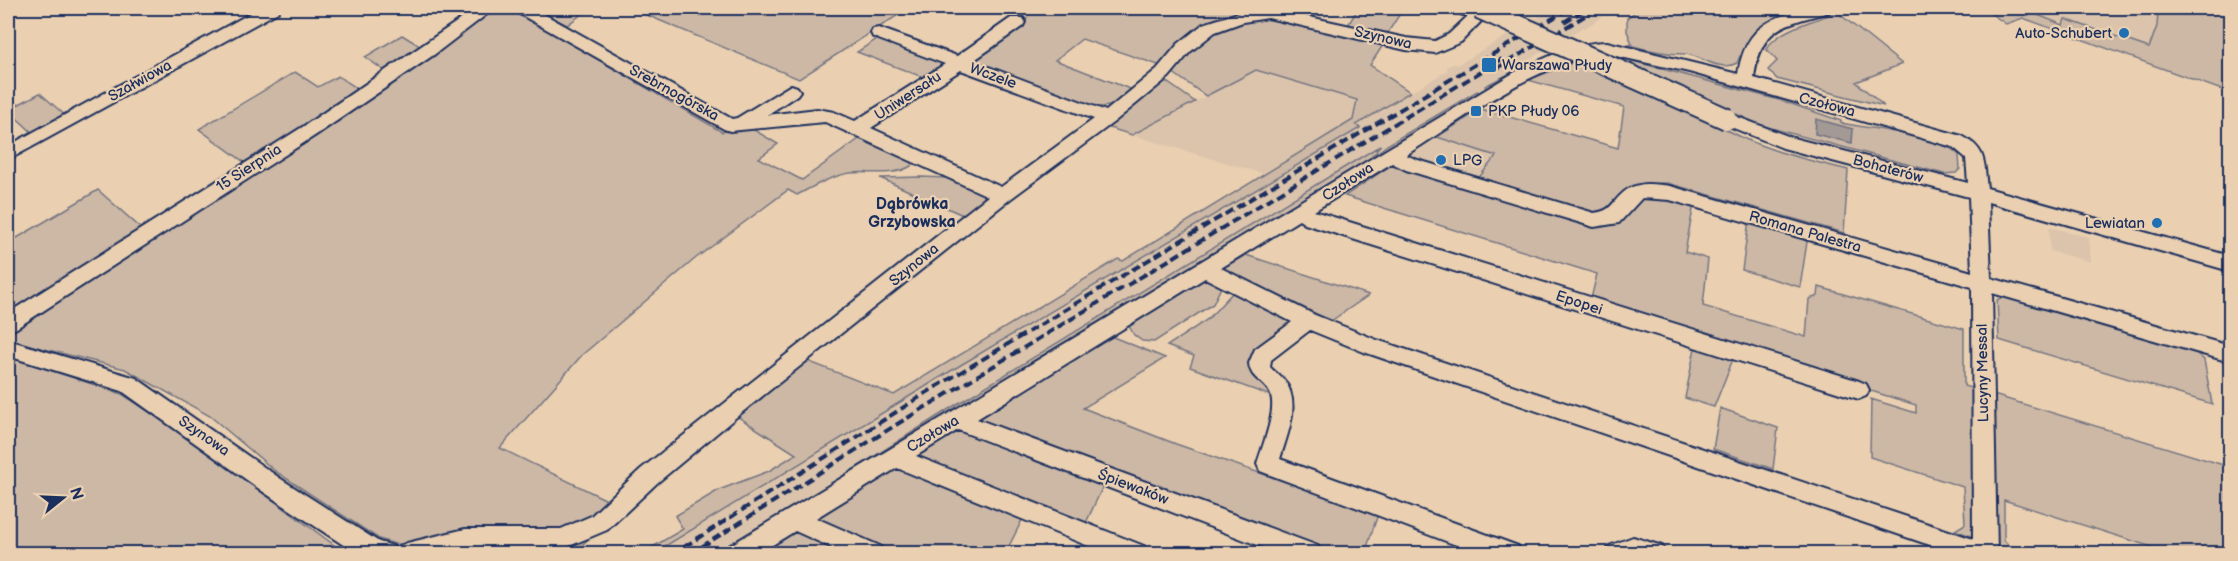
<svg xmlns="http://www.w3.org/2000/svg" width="2238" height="561" font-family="'Balsamiq Sans',sans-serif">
	<rect width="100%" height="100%" fill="#ead0b1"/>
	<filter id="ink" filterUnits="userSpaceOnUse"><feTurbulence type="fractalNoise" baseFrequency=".0167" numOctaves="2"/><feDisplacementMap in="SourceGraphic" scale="12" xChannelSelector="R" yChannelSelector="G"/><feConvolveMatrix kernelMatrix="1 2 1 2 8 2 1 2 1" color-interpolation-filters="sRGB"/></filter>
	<g filter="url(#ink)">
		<path fill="#dbc4ab" d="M1550,8H1608L1612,10L1585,28L1583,27L1485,86L1488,89L1481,93L1477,91L1384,148L1381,145L949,409L720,553L654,554L954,369L1359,129L1356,125L1448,70L1446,68L1454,63L1457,65L1547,12L1545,10Z
			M2020,8H2144L2158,13L2157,26L2149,49L2066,19L2063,25Z
			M1256,70L1357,100L1353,120L1264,174L1132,135Z
			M1437,137L1496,156L1477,180L1405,158Z
			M2049,227L2089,237L2091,262L2050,251Z"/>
		<path fill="#ccb8a5" stroke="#747482" stroke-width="1.5" d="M497,8H510L722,132L749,127L778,144L759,158L802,180L863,136L913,161L911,166C893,177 871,171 850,173C831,176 814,186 797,195L788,190L696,258L582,355L500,448L611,502L571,532L410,544H395L379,539L275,471L210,416L125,369L8,340V328L295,146Z
			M533,8H590L567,25Z
			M630,8H909L799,79Z
			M997,8H1229L1241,12C1206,21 1187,42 1161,66L1082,39L1055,60L1135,91C1118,103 1113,108 1090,107L974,62L1027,19Z
			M1358,8H1408L1401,12L1387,34L1347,27Z
			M1641,8H1782L1788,12C1766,24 1750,32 1743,56H1740L1737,63C1719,73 1699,54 1684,54C1667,54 1647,50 1629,45L1632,44L1627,31V18Z
			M1983,8H2020L2063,25L2065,19L2149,48L2157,26L2158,13L2144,8L2230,9V93L2023,18L2006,24Z
			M1837,12L1902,64L1856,82L1884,106L1777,79L1768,70L1777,61L1766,49C1780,28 1814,21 1837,12Z
			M1261,18H1275L1385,42L1370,65L1410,92L1356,125L1360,128L954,369L654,553L641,554L683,529L675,516L719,490L769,471L796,454L732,413L800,358L894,395L1118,259L1123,261L1353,120L1357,100L1256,70L1206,96L1169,70L1183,55L1221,27Z
			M402,35L425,49L388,73L365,57Z
			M880,37L947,62L925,78L857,52Z
			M1606,54L1783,101L1841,121V123C1868,129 1939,134 1959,155L1960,169L1956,173L1944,174L1760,125Z
			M1577,61L1719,125C1757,149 1804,159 1848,170L1844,233L1667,183L1639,185L1617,199L1616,208L1596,216L1477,180L1496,156L1437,137L1481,109L1618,148L1624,107L1528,80Z
			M1518,69L1520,71L1381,155L1379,154L1381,153L1379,151L1387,145L1477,91L1481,93L1487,89L1485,86Z
			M295,72L318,87L338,76L360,90L247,164L199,129Z
			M1164,80L1195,102L1132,135L1103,126Z
			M40,93L67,117L35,135L8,110Z
			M1381,145L1376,150L1377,152L1372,155L1376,159L726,553L720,554L949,409Z
			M1393,164L1599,224L1613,225L1620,220L1633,201L1657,193L1694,204L1685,252L1708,259L1703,306L1806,337L1809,299L1818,296L1819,287L1964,329V386L2230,467V553H2171L2004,500V540L2015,553L1955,530L1965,524L1963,487L1870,457L1871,399L1916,413V405L1590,303L1597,274L1345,196Z
			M921,177L948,178L980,190L985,199L965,216L880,178Z
			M98,190L144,231L8,317V230L17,238Z
			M1749,220L1799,234L1807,242L1800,287L1742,270Z
			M1246,255L1369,295L1331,321L1222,268Z
			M1210,275L1223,283L1213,304L1154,342L1142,341L1134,335L1129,326L1134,322Z
			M1234,291L1296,322L1257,351L1277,398L1190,367L1194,356L1167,346L1208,319Z
			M2008,294L2187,345L2204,360L2212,404L1999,340L1997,300Z
			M1113,337L1165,358L1083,408L1176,444L1378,514L1365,553H1326L974,418L1102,338Z
			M1696,343L1735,354L1714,407L1685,398Z
			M8,356L122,394L186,436L345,553H8Z
			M1720,408L1778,428L1773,469L1713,449Z
			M960,426L1105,482L1084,527L913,459Z
			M902,465L1025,514L1005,554L883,553L810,522Z
			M797,527L861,554H757Z
			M599,529L579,548L581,553L436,554C466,547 482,553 510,553C546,552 567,544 599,529Z"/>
		<path fill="#a39995" stroke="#6d6f7f" stroke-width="1.5" d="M1816,119L1853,129L1852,143L1815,134Z"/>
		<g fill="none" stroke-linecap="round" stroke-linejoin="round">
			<g stroke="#1b2f5e" stroke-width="4">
				<path id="minor" d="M260,8H280L278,12L8,160V146Z
					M477,8H495L435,54L316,135L15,329L8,331V313L304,126Z
					M514,8H533L732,119L737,118L791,85L797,87L800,91L797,95L767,115L817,109L834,112L855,121L945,64L873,37L871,33L873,29L879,28L957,56L1011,18H1023L1025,22L1023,26L973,61L1106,111L1157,69L1178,44L1203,24L1241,12L1268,8L1406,38L1435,41L1449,34L1468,16L1452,12L1450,8H1494L1461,42L1435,53L1406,50L1268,18L1243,22L1215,32L1190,52L1169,77L1114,122L1009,200L740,414L657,483L607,530L562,549H465L450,554H357L265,493L122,391L8,356V340L136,378L281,479L379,542L393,546L396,553L399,546L407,543L465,529H561L591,516L641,469L988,196L825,122L730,131L724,129L516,12ZM961,70L1094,119L1001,187L871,128Z
					M1806,8H1831L1829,12C1783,25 1761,26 1754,78L1962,136C1987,149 1984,163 1987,188L2230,256V271L1988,202L1991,278L2230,346V362L1992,293L1997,554H1956L1364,352L1310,330L1271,360L1270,367C1274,372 1280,375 1284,380C1302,403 1287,435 1280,459L1518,546L1521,554H1480L1260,471L1257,464C1262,447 1278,409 1270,393C1264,381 1250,379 1249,363L1255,349L1292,322L1205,278L977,419L1318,546L1321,554H1281L958,430L916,456L1144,546L1147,554H1108L897,468L816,518L880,546L883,554H846L795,531L758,554H726L729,546L1515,72C1544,59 1574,42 1607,42L1738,74C1745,30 1766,19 1806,8ZM1595,54H1607L1689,72L1953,147L1966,158L1968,183L1793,138L1727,113L1721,115L1718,119L1721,123L1783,148L1969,197L1972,272L1670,186C1654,184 1637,181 1624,192C1611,203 1612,211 1594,213L1418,160L1406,155C1465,118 1526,70 1595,54ZM1392,163L1406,170L1594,227L1619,223L1642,198L1670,200L1972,287L1973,539L1377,340L1315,315L1221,268L1299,220L1305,224L1859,399L1866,396L1869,390L1866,384L1859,381L1314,211Z
					M1633,537L1662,546L1665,554H1606L1609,546Z"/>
			</g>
			<use href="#minor" fill="#ead0b1" fill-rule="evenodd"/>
			<path stroke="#1b2f5e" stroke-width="4" stroke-dasharray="9 4.5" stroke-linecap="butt" d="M1564,22L1587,8
				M1496,69L1598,8
				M673,554L926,393L1570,8
				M690,554L899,423L1502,59"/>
			<g stroke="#1b2f5e" stroke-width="24" stroke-linecap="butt">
				<path id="minor-bridge" d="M1479,8L1727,119"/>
			</g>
			<use href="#minor-bridge" stroke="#ead0b1" stroke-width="20"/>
		</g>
	</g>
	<g fill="#1f6fb2" stroke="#ead0b1" stroke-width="2">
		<circle cx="2124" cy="33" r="6"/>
		<rect x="1481" y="57" width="16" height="16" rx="3"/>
		<rect x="1470" y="105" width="12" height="12" rx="3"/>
		<circle cx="1441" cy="160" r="6"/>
		<circle cx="2157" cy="223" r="6"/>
	</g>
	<g text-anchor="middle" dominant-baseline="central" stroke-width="4.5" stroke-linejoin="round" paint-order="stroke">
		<g font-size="15" fill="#1b2f5e" stroke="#ead0b1" text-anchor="start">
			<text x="2112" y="33" text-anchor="end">Auto-Schubert</text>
			<text x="1502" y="65">Warszawa Płudy</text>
			<text x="1488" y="111">PKP Płudy 06</text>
			<text x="1453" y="160">LPG</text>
			<text x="2145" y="223" text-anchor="end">Lewiatan</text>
		</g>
		<g font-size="15" fill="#1b2f5e" stroke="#ead0b1">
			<text transform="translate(1383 38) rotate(13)">Szynowa</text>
			<text transform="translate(993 76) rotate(20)">Wczele</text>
			<text transform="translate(140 81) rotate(-29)">Szałwiowa</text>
			<text transform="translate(674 93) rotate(29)">Srebrnogórska</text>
			<text transform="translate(908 96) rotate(-33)">Uniwersału</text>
			<text transform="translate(1827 105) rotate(15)">Czołowa</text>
			<text transform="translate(249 168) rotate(-33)">15 Sierpnia</text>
			<text transform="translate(1888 169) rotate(15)">Bohaterów</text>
			<text transform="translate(1348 182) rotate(-33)">Czołowa</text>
			<text transform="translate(1805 232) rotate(16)">Romana Palestra</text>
			<text transform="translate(914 265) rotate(-39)">Szynowa</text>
			<text transform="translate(1579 303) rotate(18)">Epopei</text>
			<text transform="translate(1983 373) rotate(-91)">Lucyny Messal</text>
			<text transform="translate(933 434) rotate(-31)">Czołowa</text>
			<text transform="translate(204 436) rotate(35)">Szynowa</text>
			<text transform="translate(1133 487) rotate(21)">Śpiewaków</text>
		</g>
		<g font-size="16" font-weight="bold" fill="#1b2f5e" stroke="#ead0b1">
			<text x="912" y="204">Dąbrówka<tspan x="912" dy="18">Grzybowska</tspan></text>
		</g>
	</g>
	<rect width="2238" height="561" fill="none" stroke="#ead0b1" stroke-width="30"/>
	<rect x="15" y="15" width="2208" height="531" fill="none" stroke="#1b2f5e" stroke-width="2" filter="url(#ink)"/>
	<g transform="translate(63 498) rotate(72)" stroke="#ead0b1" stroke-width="4.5" paint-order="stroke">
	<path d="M0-4.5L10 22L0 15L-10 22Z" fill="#1b2f5e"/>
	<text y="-9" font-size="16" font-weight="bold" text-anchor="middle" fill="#1b2f5e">N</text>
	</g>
</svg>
